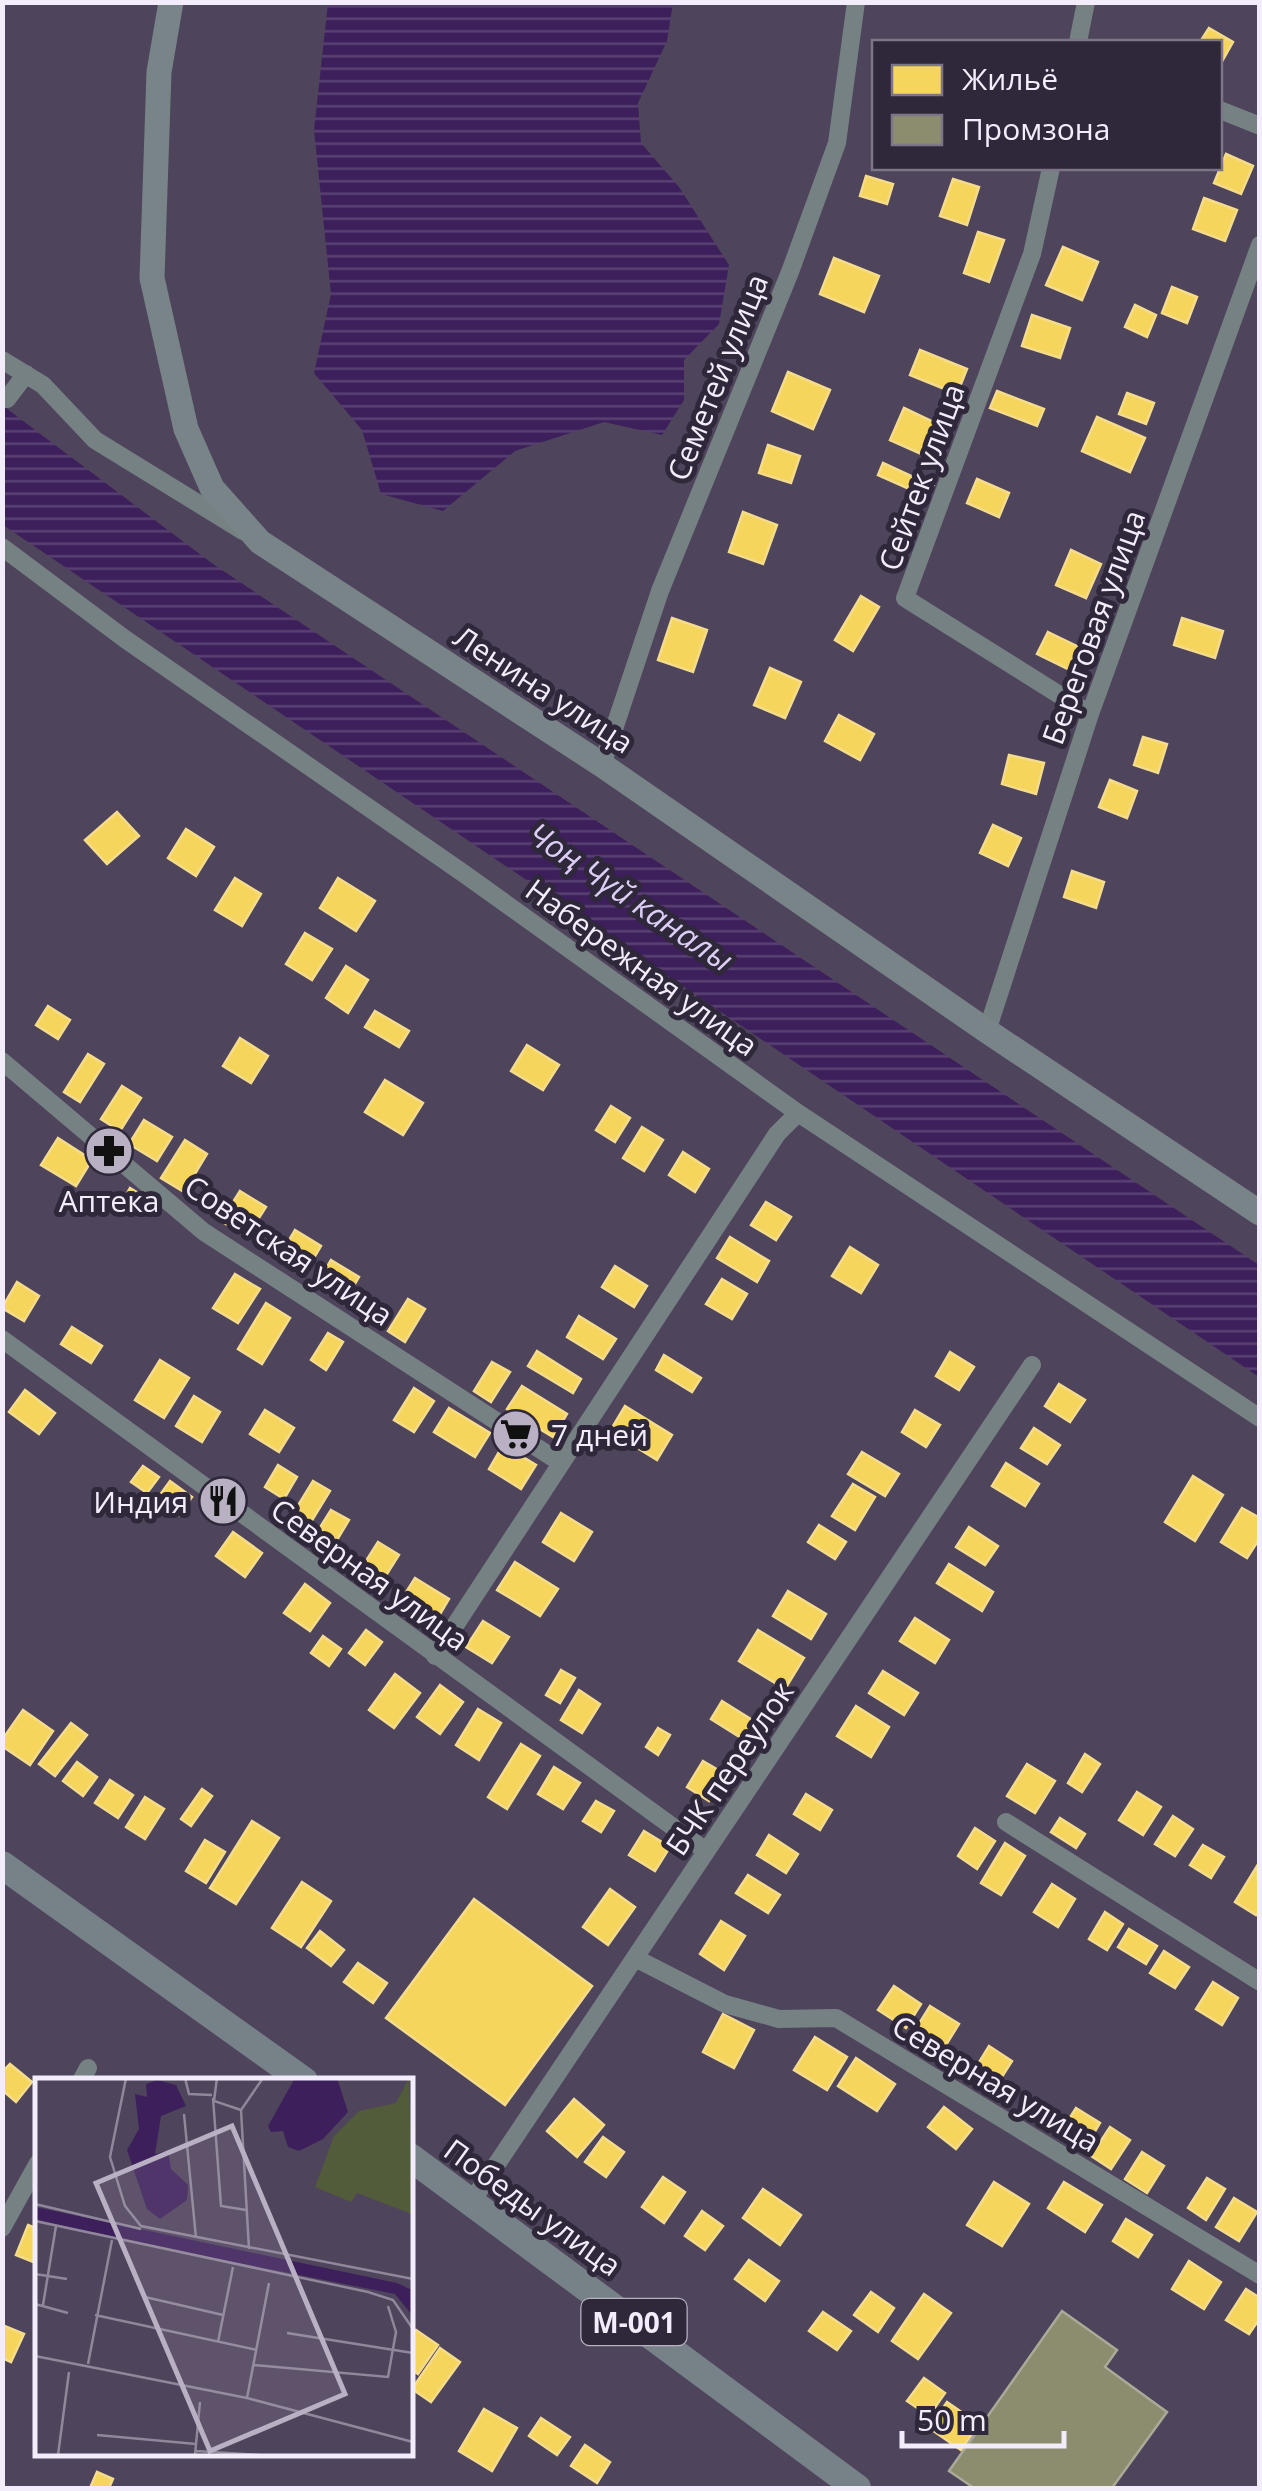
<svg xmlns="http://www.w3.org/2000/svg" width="1262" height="2491" font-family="'Open Sans',sans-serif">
	<defs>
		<pattern id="water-rules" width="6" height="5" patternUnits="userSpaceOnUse" patternTransform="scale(2.5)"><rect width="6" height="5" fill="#3d205b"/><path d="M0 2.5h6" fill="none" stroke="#5a4173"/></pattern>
	</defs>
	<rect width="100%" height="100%" fill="#4e445b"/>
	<path fill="url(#water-rules)" d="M328,3H673L667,41L638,103L641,143L679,187L729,265L719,324L684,360V400L662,435L604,422L515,451L443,511L381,494L362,430L314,373L331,294L314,130Z
		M2,405L213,564L1259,1265V1377L3,525Z"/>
	<path fill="#f6d55c" stroke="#f5dc8c" stroke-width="2.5" d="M1209,28L1233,42L1220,65V42H1200Z
		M1226,154L1253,166L1241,194L1214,183Z
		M866,176L893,184L887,204L860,196Z
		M953,179L979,187L967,225L940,216Z
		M1204,198L1237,210L1225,241L1193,229Z
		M978,232L1004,240L989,282L964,273Z
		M1063,247L1098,262L1082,300L1046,285Z
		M834,258L879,276L864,312L820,294Z
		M1172,287L1197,297L1187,323L1162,313Z
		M1135,305L1156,315L1147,337L1125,327Z
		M1032,315L1070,328L1060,358L1022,346Z
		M920,350L967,369L957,394L910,375Z
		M788,372L830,390L813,429L772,411Z
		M997,391L1044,409L1037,426L990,408Z
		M1127,393L1154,403L1146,424L1119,414Z
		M904,408L940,425L926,456L890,440Z
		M1097,417L1145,438L1130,472L1082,451Z
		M768,445L800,456L791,483L759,473Z
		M883,463L933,486L927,497L878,475Z
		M977,479L1009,493L999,517L967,503Z
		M743,512L777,525L763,564L729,552Z
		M1071,550L1101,564L1086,598L1056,585Z
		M861,596L879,607L853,651L835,640Z
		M672,618L707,630L693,672L658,660Z
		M1182,618L1223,631L1215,658L1174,645Z
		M1048,632L1083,649L1072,671L1037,654Z
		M770,668L801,682L785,718L754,705Z
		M839,715L874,734L860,760L825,741Z
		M1143,737L1167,744L1158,773L1134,765Z
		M1009,755L1044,763L1036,794L1002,784Z
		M1110,780L1137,791L1127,818L1099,807Z
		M117,812L139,836L107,864L85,840Z
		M993,825L1021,838L1008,866L980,853Z
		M186,829L214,847L196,876L168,858Z
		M1072,871L1104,882L1096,908L1064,897Z
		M235,878L261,894L242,926L215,910Z
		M338,878L375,901L356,931L320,908Z
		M305,933L332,949L312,980L286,964Z
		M346,966L368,980L348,1013L326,998Z
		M48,1006L70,1020L58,1039L36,1025Z
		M375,1011L409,1031L399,1047L365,1027Z
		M240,1038L268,1056L251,1083L223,1066Z
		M527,1045L559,1065L543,1090L511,1071Z
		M88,1054L104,1064L80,1102L64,1092Z
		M385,1080L423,1103L403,1135L365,1112Z
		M122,1086L141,1098L120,1131L101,1119Z
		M611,1106L630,1118L615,1142L596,1130Z
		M144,1120L172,1137L157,1161L129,1144Z
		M642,1127L663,1140L644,1171L623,1158Z
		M58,1138L92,1160L76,1186L41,1165Z
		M185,1140L207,1154L184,1192L161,1178Z
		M683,1152L709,1169L695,1192L669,1175Z
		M130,1188L153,1202L149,1209L126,1195Z
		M240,1191L266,1207L247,1237L221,1221Z
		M766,1202L791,1217L776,1240L751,1225Z
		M295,1230L321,1246L305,1273L279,1257Z
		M730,1237L769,1261L757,1282L717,1258Z
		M850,1247L878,1265L861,1293L832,1276Z
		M331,1260L359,1277L346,1299L318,1282Z
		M615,1266L647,1286L634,1307L602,1287Z
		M235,1274L260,1289L238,1323L213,1308Z
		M722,1279L747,1294L732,1319L706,1304Z
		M17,1282L39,1296L24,1321L2,1308Z
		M408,1299L425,1309L405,1342L388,1331Z
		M266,1303L290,1318L262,1364L238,1349Z
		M579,1316L616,1339L603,1359L567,1337Z
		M72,1327L102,1346L91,1363L61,1344Z
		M328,1333L343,1342L326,1370L311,1360Z
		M537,1351L581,1379L573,1393L528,1366Z
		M950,1352L974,1367L959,1390L936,1376Z
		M664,1355L701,1378L692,1392L656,1370Z
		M160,1360L189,1378L164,1418L135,1400Z
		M492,1362L510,1372L491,1402L474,1391Z
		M1059,1384L1085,1400L1070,1422L1045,1406Z
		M522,1386L567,1414L553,1437L507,1409Z
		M414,1388L434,1401L414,1432L394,1420Z
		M25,1390L55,1413L39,1434L9,1412Z
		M194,1396L220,1412L202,1442L176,1426Z
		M625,1406L672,1435L657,1460L610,1431Z
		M449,1408L490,1433L475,1457L434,1432Z
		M265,1410L294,1428L279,1452L250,1434Z
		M915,1410L940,1425L926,1447L902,1432Z
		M1034,1428L1060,1445L1047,1464L1021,1448Z
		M503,1445L536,1465L521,1489L489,1469Z
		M862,1452L899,1474L885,1496L848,1474Z
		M1006,1463L1039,1484L1025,1506L992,1486Z
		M278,1465L297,1477L284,1499L265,1487Z
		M143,1466L159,1477L147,1493L131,1482Z
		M1193,1476L1223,1495L1195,1541L1165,1522Z
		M170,1481L192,1497L179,1515L157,1499Z
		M313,1481L330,1491L311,1522L294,1512Z
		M853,1484L875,1497L855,1530L832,1516Z
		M1242,1508L1260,1518V1538L1247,1558L1221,1542Z
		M331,1510L349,1520L337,1540L319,1529Z
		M561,1513L592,1532L574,1561L543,1542Z
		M819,1525L846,1542L835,1559L808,1542Z
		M969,1527L998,1546L985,1565L956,1547Z
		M233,1532L262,1553L245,1577L216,1556Z
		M378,1542L399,1555L385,1577L364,1564Z
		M515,1562L558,1589L540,1616L497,1590Z
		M949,1564L993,1592L982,1611L937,1583Z
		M415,1578L449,1599L433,1626L398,1605Z
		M305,1584L330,1603L310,1631L284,1613Z
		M788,1591L826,1614L811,1639L773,1616Z
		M915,1618L949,1640L935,1663L900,1641Z
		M483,1621L509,1637L492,1663L466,1647Z
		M366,1630L382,1642L365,1665L349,1653Z
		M758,1630L804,1658L785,1689L739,1661Z
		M323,1636L341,1649L329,1666L311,1653Z
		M561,1670L575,1678L560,1703L546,1695Z
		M883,1671L918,1693L904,1715L869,1693Z
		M395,1674L420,1693L394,1728L369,1710Z
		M440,1685L463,1702L440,1734L417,1717Z
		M579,1690L600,1704L582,1733L561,1720Z
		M722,1701L757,1723L746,1741L711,1719Z
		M856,1706L889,1727L871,1757L837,1736Z
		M478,1709L501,1723L479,1760L456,1745Z
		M23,1710L53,1731L30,1765L2,1746V1740Z
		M71,1723L87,1735L55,1776L39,1764Z
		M658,1728L670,1735L658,1755L646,1747Z
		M521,1744L540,1756L507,1809L488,1797Z
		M1085,1754L1100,1764L1082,1792L1068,1783Z
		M703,1761L725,1774L709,1801L687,1787Z
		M77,1762L97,1777L83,1796L63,1781Z
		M1027,1764L1055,1781L1035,1813L1007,1796Z
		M554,1767L580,1783L563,1809L538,1794Z
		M110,1780L133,1795L118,1818L95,1803Z
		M202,1789L212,1796L191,1826L181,1819Z
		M1137,1792L1161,1807L1143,1835L1119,1820Z
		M806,1794L832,1810L820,1830L794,1814Z
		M145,1797L164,1809L145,1839L126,1827Z
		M596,1801L614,1811L601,1832L583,1821Z
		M1173,1816L1193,1829L1175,1856L1155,1844Z
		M1060,1818L1085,1834L1076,1848L1051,1832Z
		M252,1821L279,1838L236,1904L210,1888Z
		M975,1828L995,1841L977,1869L958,1856Z
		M644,1831L670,1847L655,1871L629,1855Z
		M769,1835L798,1854L786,1873L757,1855Z
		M205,1840L225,1852L206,1883L186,1871Z
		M1005,1843L1025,1856L1001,1895L981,1883Z
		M1203,1845L1224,1857L1211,1878L1190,1865Z
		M1257,1866L1260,1910L1256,1915L1235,1902Z
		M748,1875L780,1895L768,1913L736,1893Z
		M302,1882L331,1901L301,1947L272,1928Z
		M1052,1884L1075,1899L1058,1927L1034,1912Z
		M610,1889L635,1907L608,1945L583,1927Z
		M474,1899L592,1986L505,2105L386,2018Z
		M1105,1912L1123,1924L1107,1950L1089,1939Z
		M721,1921L745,1936L724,1970L700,1954Z
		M1129,1929L1157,1946L1146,1964L1118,1947Z
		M320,1931L344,1950L331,1966L307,1948Z
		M1164,1951L1189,1967L1175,1988L1150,1973Z
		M358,1963L387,1983L373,2003L344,1982Z
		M1213,1982L1238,1998L1222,2025L1196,2009Z
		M894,1986L921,2004L906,2028L878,2010Z
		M930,2006L959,2024L941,2053L912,2035Z
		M723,2014L754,2030L734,2068L703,2052Z
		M815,2037L847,2057L827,2090L794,2070Z
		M989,2046L1012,2061L996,2086L973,2072Z
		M856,2058L895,2084L877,2111L838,2086Z
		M10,2064L32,2082L16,2102L2,2090V2072Z
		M574,2099L604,2125L577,2157L547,2131Z
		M944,2107L972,2129L956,2149L928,2127Z
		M1076,2108L1100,2123L1085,2148L1060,2133Z
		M1110,2127L1130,2140L1111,2169L1091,2156Z
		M603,2137L624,2152L606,2177L585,2162Z
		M1142,2152L1164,2166L1147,2193L1125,2179Z
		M663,2177L685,2192L664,2223L642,2207Z
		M1207,2178L1225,2189L1206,2220L1188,2208Z
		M994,2182L1029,2204L1002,2246L967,2225Z
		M1064,2182L1102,2205L1085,2232L1048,2208Z
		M763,2189L801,2215L780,2245L743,2218Z
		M1234,2198L1257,2212L1239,2241L1216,2227Z
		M702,2211L723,2226L705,2250L685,2236Z
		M1126,2219L1152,2235L1138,2257L1113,2241Z
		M28,2225L38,2229V2264L16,2255Z
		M749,2260L779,2281L765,2301L735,2279Z
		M1189,2261L1221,2282L1204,2309L1172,2289Z
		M1246,2289L1260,2298V2318L1249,2334L1226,2320Z
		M871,2292L894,2308L878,2332L854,2315Z
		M924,2294L951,2313L918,2359L892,2341Z
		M823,2312L851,2331L837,2350L809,2331Z
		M2,2325L24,2334L11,2362L2,2358Z
		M416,2330L438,2345L418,2374L410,2368V2339Z
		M440,2348L460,2362L431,2402L412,2389Z
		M924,2378L945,2393L929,2416L907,2401Z
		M947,2402L979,2424L961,2450L929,2428Z
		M484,2409L517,2428L492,2471L459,2451Z
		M541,2418L570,2437L557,2455L529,2436Z
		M585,2445L610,2462L597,2483L571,2466Z
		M97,2472L113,2479L109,2488H90Z"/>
	<path fill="#8c8c6e" stroke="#aba998" stroke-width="2.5" d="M1062,2311L1117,2350L1105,2367L1167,2412L1112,2488H974L949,2471Z"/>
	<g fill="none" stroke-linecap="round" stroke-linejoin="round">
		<path stroke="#768183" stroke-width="18" d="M1078,42L1086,2
			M1220,110L1260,126
			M1051,168L1032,254L905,598L1090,714
			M2,360L43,385L95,440L243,531
			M7,399L26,374
			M2,547L125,639L463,873L798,1113L1260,1418
			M602,765L660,591L790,272L837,143L856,2
			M987,1031L1090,714L1260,245
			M2,1061L204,1232L561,1463
			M2,1339L706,1851
			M435,1656L777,1134L798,1113
			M1006,1822L1260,1982
			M635,1958L725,2004L779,2019L836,2018L1260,2275
			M81,2081L88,2068
			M472,2201L1032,1365
			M2,2228L38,2163"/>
		<path stroke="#788488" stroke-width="25" d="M171,2L159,72L152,278L186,429L212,488L260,542L602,765L987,1031L1260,1213"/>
		<path stroke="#778188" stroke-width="28" d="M2,1865L304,2081
			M410,2157L857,2488"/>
	</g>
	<defs>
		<g id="pharmacy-disc" transform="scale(2.5)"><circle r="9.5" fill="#b9b1c3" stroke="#2f273a"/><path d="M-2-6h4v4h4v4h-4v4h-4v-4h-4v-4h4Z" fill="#111"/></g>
		<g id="supermarket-disc" transform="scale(2.5)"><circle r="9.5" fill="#b9b1c3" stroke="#2f273a"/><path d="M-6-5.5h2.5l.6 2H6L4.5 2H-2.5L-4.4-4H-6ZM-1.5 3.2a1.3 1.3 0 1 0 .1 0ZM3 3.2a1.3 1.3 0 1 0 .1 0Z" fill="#111"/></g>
		<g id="restaurant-disc" transform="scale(2.5)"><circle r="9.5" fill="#b9b1c3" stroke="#2f273a"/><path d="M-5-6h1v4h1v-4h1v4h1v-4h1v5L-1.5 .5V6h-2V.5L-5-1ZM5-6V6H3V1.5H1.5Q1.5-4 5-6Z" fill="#111"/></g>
	</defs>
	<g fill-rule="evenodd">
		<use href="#pharmacy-disc" x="109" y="1151"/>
		<use href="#supermarket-disc" x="516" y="1434"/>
		<use href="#restaurant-disc" x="223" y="1501"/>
	</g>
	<g text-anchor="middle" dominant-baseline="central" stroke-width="10" stroke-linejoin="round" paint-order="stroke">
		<rect fill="#2f273a" stroke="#b8b1c1" stroke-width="2.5" x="581.5" y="2299" width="105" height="46" rx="8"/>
		<g font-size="28" font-weight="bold" fill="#f2ecfb">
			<text x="634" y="2322">М-001</text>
		</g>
		<g font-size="30" fill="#f2ecfb" stroke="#2f273a">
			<text transform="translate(717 377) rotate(-68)">Семетей улица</text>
			<text transform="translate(921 477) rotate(-70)">Сейтек улица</text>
			<text transform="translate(1093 627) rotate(-70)">Береговая улица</text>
			<text transform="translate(544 689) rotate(33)">Ленина улица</text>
			<text transform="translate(642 967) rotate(36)">Набережная улица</text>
			<text transform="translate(289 1250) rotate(34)">Советская улица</text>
			<text transform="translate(370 1574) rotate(36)">Северная улица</text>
			<text transform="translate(729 1768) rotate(-56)">БЧК переулок</text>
			<text transform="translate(996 2083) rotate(31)">Северная улица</text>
			<text transform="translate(533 2207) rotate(36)">Победы улица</text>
		</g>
		<g font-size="30" fill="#f2ecfb" stroke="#2f273a">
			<text x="109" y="1200">Аптека</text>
			<text x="551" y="1434" text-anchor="start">7 дней</text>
			<text x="188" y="1501" text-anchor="end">Индия</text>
		</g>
		<g font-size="32" font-style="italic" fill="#dccdf4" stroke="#2f273a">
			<text transform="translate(631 896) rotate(34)">Чоң Чүй каналы</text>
		</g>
	</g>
	<g transform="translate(35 2078)">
		<rect width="378" height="378" fill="#4e445b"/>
		<path d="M374,0L377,136L322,115L316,124L280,109L299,58L324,33L361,25Z" fill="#525c3a"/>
		<path d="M260,0H302L313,34L288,61L264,73L253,69L248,53L236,54L233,48ZM122,2L141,7L151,28L126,38L120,76L133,73L136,91L153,107L152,122L125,141L112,131L92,72L104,51L100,16L112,19L111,6ZM0,129L362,205L377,212V237L360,216L83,161L0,141Z" fill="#3d205b"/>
		<path fill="none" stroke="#90879b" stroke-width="2.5" d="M91,0L75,79L90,128L106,148L378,201M150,0L154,16L177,17M182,0L179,23L206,32M178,20L186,128L211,132M149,36L161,160M0,126L106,151M0,143L333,214L358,222L378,251M214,171L206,32L228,0M0,196L32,201M110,219L188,237M0,226L33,235M8,227L21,148M60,237L222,272M252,255L378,275M183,264L198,189M0,278L212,320L378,364M53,286L77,162M219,287L353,299L361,254L353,228M212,320L234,205M62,357L161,366M161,373L224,377M23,377L34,294M160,377L165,324"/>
		<path fill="#b9b1c3" fill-opacity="0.15" stroke="#b9b1c3" stroke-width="5" d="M197,48L310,316L175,373L61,105Z"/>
		<rect width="378" height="378" fill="none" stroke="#f2ecfb" stroke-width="5"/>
	</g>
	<rect width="1262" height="2491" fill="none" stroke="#f2ecfb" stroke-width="10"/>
	<rect x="872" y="40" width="350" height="130" fill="#2f273a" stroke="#7d7687" stroke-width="2.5"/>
	<rect x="892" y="65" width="50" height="30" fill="#f6d55c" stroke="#7d7687" stroke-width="2.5"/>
	<text x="962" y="90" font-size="30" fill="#f2ecfb">Жильё</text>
	<rect x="892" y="115" width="50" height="30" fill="#8c8c6e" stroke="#7d7687" stroke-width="2.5"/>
	<text x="962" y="140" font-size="30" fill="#f2ecfb">Промзона</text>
	<path d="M902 2431v15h162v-15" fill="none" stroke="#f2ecfb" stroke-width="5"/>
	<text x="917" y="2431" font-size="30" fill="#f2ecfb" stroke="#2f273a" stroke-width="8" paint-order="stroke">50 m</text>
</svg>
